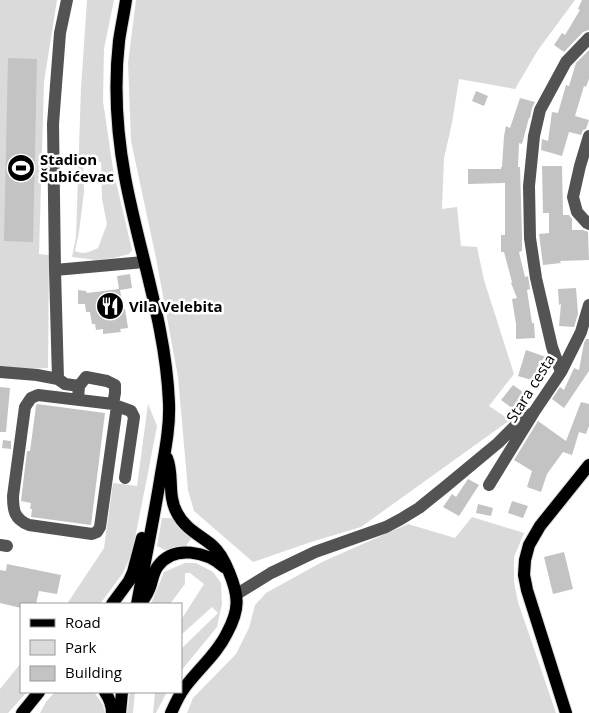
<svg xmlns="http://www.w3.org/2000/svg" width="589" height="713" font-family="'Open Sans',sans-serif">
	<rect width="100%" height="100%" fill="#fff"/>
	<path fill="#dadada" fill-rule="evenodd" d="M0,0H57L44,82L39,254L49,255L48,368L0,370Z
		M87,0H114L104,49L103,101L113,169L132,250L129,254L114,258L96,260L72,257L76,237L81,88ZM83,160L101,162L102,199L107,224L98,248C89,252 85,255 75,251L79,232L84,192Z
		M136,0H575L538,50L515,89L459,79L452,123L444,158L442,209L457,207L461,246L477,247L484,280L514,374L489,406L510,420L361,527L311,542L253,562L194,511L188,490L178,377L156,258L131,141L128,63Z
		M148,404L157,426L146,483L132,553L123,573L100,604H67L104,548L113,483L137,486Z
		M472,517L524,533L514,557V582L518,602L556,713H187L193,698L236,654L249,628L255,605L266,593L322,562L408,524L455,538Z
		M162,518H175L192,537L186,546L175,548L167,551L157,546Z
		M185,563H196L213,572L221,583L222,604L217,627L181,671V649L218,613L212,607L181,635V620L204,584L190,573H185V584L170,604H151L164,572Z
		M21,663V692H27L8,713H0V689Z
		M55,692H94L103,705L105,713H40L46,702Z
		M130,692H135L133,713H127Z
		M155,692H167L156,713H153Z"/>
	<path fill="#c3c3c3" d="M582,0H589V30L583,32L564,52L554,45L562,33L565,35L580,10L578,9Z
		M589,50V79L586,87L584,86L575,116L589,120L586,129L583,130L581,135L569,132L562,156L541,150L542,139L548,141L552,112L558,113L566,85L569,86L576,63Z
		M8,58L37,59L33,242L4,241Z
		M476,91L488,96L484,106L472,101Z
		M520,98L535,102L532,108L530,118H529L522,144L519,143L518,167H520L522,235V251L519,252L525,277L528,276L530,289L527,290L532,323H534L535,338L516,339V324L512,299L517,298L511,283L512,282L504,252H501V235H505V183L468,184V169H501V167H502L504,136L506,126L510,128Z
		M542,166H562L563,215H569L572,219V230H583L588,232L589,260L560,261L561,263L543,265L539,234L549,233V213H543Z
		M130,274L132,288L120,290L123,309H125L128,328L120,329L121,332L103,334V329L96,330L95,324H92L90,312H86L85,304H78V290L86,291L87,293L119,289L117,276Z
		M576,288L578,314L574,327L559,326L561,304L559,305L558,289Z
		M586,339H589V371L564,408L552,399L560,387L564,390L574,368L579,370L584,343Z
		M526,350L546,357L538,382L518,376Z
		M513,385L527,395L516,411L501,400Z
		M0,387L10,388L6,432H0Z
		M581,402L589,404V426L586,434L579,432L572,455L563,452L547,474L541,492L527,487L532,471L514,460L538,421L566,441Z
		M36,406L37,404L105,413L91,525L31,517L32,509H30L31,503L21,501L27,451H30Z
		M3,440L11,441V449L2,448Z
		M468,479L479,485L459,516L443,507L452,494L456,497Z
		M512,501L528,506L523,518L508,513Z
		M478,504L493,508L491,516L476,513Z
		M564,552L573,589L553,594L544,557Z
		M7,564L61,575L57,594L39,591L36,604H21V608L0,603V570L6,571Z"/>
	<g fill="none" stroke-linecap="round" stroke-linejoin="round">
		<g stroke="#dbdbdb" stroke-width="14">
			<path id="major" d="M126,0C124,14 121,27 119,41C114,85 117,133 125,177C139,252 166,326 169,403C170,427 165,451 161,474C154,518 145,561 137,604
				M167,458C174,475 167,495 177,513C185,529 200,535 213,546C221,553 225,562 229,572C239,596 240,609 227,633C217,654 199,668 185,687C179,695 175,704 171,713
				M112,604L129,581L133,572L142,538
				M140,604C145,598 149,591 151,584C153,577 154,571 158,566C174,544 207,552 224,567
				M105,692C109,698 112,705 112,713
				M22,713L39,692
				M120,713L122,692
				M566,713L527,590L524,575L525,560L529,545L540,526L589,465"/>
		</g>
		<path stroke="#535353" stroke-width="12" d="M67,0L60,33L53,124L55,270L58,379L65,384L79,386L78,399
			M589,136L580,166L573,197L577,212L587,223L589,224
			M55,270L144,262
			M0,372L37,375L58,379
			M561,372L552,347L536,278L530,238L529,186L534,136L540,110L566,62L589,38
			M79,386L86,377L107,381L115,385V393L113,404
			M38,395L113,404L117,406L100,527L97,532L92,534L29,525C14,519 13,510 13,496L25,407L31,398Z
			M117,406L131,411L134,417L125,478
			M489,485L534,412L561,372L581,332L589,305
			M0,545L7,546
			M237,594L271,573L315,552L386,527L401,519L419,508L445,487L498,443L518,423L534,412"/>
		<use href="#major" stroke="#000" stroke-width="12"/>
	</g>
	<defs>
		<g id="stadium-disc" transform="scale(1.4375)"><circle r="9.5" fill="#000" stroke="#fff"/><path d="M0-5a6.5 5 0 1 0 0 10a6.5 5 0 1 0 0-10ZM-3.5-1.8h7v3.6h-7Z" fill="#fff"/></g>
		<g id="restaurant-disc" transform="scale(1.4375)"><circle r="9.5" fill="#000" stroke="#fff"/><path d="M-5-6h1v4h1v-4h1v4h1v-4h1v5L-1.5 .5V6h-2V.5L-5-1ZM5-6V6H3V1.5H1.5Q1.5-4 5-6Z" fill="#fff"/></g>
	</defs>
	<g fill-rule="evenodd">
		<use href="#stadium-disc" x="21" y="168"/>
		<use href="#restaurant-disc" x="110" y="306"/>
	</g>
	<g text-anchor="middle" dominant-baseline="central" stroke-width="5" stroke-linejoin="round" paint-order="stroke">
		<g font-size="15" font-weight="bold" fill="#000" stroke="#fff" text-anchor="start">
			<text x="40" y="159">Stadion<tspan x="40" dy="17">Šubićevac</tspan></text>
			<text x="129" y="306">Vila Velebita</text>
		</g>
		<g font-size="15" fill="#000" stroke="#fff">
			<text transform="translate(530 388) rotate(-58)">Stara cesta</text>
		</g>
	</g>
	<rect x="20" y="603" width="162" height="90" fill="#ffffff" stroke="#999999"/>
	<rect x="30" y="619" width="25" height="8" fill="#000000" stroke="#999999"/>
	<text x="65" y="628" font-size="15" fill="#000000">Road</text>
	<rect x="30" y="640" width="25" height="15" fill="#dadada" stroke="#999999"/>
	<text x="65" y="653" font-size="15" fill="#000000">Park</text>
	<rect x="30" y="666" width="25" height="15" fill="#c3c3c3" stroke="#999999"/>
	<text x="65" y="678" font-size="15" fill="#000000">Building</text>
</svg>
